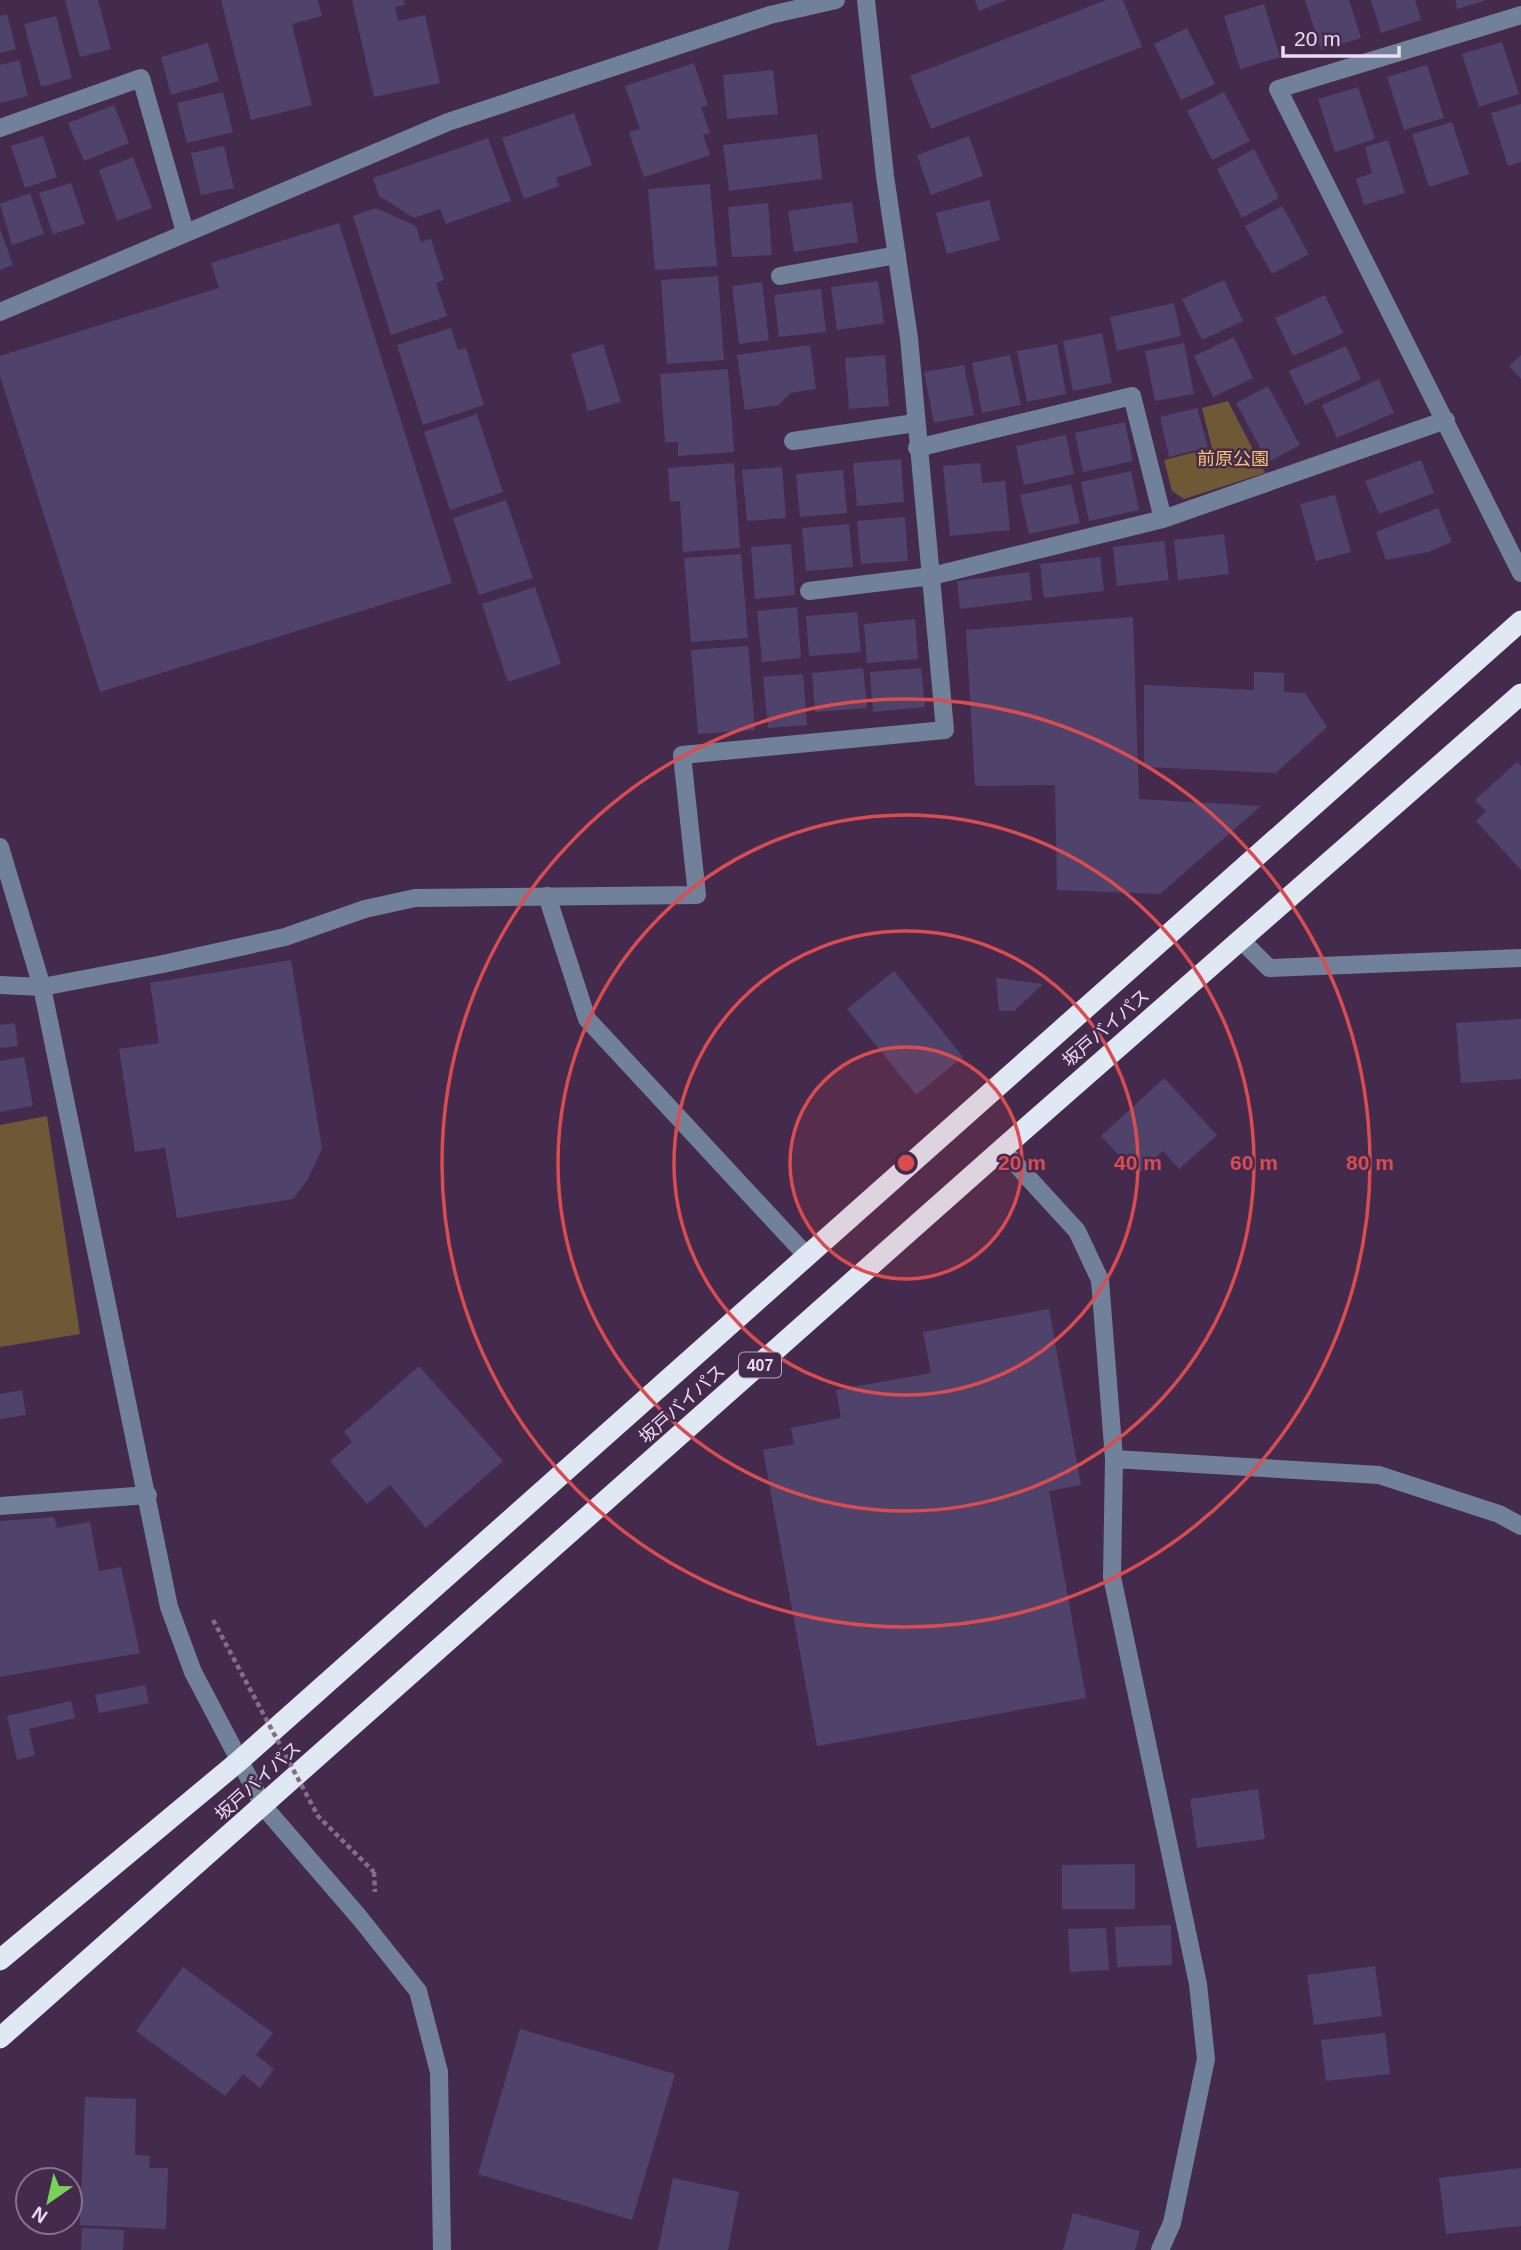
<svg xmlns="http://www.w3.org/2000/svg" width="1521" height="2250" font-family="Helvetica,'Noto Sans JP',sans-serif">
	<rect width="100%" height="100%" fill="#442a4c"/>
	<path fill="#6e5836" d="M1228,401L1265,473L1184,499L1172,491L1164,460L1212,448L1202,408Z
		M47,1116L80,1334L0,1347V1125Z"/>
	<path fill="#4f436b" d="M65,0H98L111,49L80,57Z
		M221,0H318L322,16L292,24L312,105L251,120Z
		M352,0H404L405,5L395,7L398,21L425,15L440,83L374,97Z
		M975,0H1007L979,11Z
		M1106,0H1123L1142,47L931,129L910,76Z
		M1305,0H1349L1361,38L1321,50Z
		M1371,0H1415L1421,20L1381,33Z
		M1455,0H1484V1L1457,9Z
		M1264,4L1280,57L1240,69L1224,16Z
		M7,14L16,49L0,53V16Z
		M56,16L72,78L41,87L24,24Z
		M1187,28L1215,84L1181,100L1154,44Z
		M1502,42L1519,94L1479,107L1462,54Z
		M208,43L219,81L171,95L161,57Z
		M19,60L28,96L0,103V65Z
		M694,63L708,105L701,107L710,133L703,135L710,155L644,177L629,132L640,129L625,86Z
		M1427,65L1444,118L1404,130L1387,77Z
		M773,70L778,114L727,119L723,75Z
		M1358,87L1375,139L1335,152L1318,99Z
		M223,92L233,132L187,143L177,103Z
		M1224,92L1250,141L1212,160L1187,111Z
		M1521,104V162L1508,166L1491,113Z
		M114,105L129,143L84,161L68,123Z
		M574,113L592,165L556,178L559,186L524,199L502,138Z
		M1452,122L1469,174L1429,187L1412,134Z
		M817,134L822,179L729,191L723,145Z
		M43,136L57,177L25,188L11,146Z
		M969,136L983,176L931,195L917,155Z
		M488,138L511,201L446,224L440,209L414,218L379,196L373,178Z
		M1388,140L1405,193L1364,205L1356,179L1372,173L1365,147Z
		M224,146L234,188L201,195L191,153Z
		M1254,149L1279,198L1242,218L1217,169Z
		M133,157L152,208L117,221L99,170Z
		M71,183L85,224L53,234L39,193Z
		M710,184L717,266L655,270L648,189Z
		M30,193L44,234L12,245L0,204Z
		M989,200L1000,240L947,254L936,213Z
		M852,202L858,242L794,252L788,211Z
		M768,203L772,255L732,257L728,207Z
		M1282,206L1309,254L1272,274L1245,226Z
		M376,208L416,226L421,242L431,239L444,280L436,283L447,316L391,335L353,216Z
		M339,223L452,583L100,692L0,376V356L219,288L211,263Z
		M0,229L13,265L0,270Z
		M718,276L724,360L667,364L661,280Z
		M1224,280L1243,321L1202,340L1182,299Z
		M878,281L884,323L837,330L831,287Z
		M762,282L769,340L739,344L732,286Z
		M821,289L826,332L779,337L774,295Z
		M1325,295L1343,333L1293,356L1275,318Z
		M1174,303L1181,336L1117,351L1110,317Z
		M451,328L458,350L466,348L484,405L423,425L397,345Z
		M1102,333L1112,383L1073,391L1063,341Z
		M1234,337L1253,378L1213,397L1194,356Z
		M1184,343L1194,394L1155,401L1145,351Z
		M603,344L621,402L588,411L571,354Z
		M1057,344L1066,394L1027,402L1017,351Z
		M810,345L816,389L790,393L779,405L745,410L737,355Z
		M1346,346L1361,379L1305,405L1289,371Z
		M885,355L889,406L849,409L845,358Z
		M1010,355L1021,405L982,413L972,363Z
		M1521,355V379L1509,366Z
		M964,365L974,415L934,423L924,372Z
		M728,369L734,452L678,456V442H665L660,374Z
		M1379,379L1394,413L1337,438L1322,405Z
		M1268,386L1300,445L1268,462L1236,403Z
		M1197,408L1208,447L1169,457L1160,417Z
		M477,414L503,492L450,510L424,432Z
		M1125,422L1133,461L1083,472L1075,433Z
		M1066,435L1074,474L1024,485L1016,446Z
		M901,459L904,502L857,506L853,463Z
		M1421,460L1434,493L1379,514L1365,481Z
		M734,463L740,548L683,552L680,501L670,502L668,468Z
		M980,463L982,483L1005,481L1010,530L950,536L943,466Z
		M782,467L786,518L747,521L742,470Z
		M843,470L847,513L800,517L796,474Z
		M1131,471L1139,510L1089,521L1081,482Z
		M1071,484L1080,523L1029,534L1020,495Z
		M1335,495L1351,552L1316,561L1300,504Z
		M506,500L533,578L479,595L453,518Z
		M1438,508L1452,542L1428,552L1386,560L1376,532Z
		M905,517L908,561L861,564L857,521Z
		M849,524L853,567L806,571L802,528Z
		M1224,534L1229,574L1178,580L1174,540Z
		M1164,541L1169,580L1117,586L1113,547Z
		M791,544L795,595L755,599L751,547Z
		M741,554L748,638L691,642L684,558Z
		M1100,557L1104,591L1044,598L1040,564Z
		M1029,572L1032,600L960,609L957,581Z
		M535,587L561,664L508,682L482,604Z
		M797,607L801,658L762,662L757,611Z
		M857,612L861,652L809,656L806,616Z
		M1133,617L1139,799L1261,806L1160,894L1057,890L1055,785L975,786L966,630Z
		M915,619L918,659L867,663L864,624Z
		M748,646L755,730L698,734L691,650Z
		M863,668L867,708L815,712L812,673Z
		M921,668L925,707L873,712L870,672Z
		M1254,672L1284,673V692L1305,693L1327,727L1276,773L1144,767V685L1254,690Z
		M803,674L807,725L768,728L763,677Z
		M1517,762L1521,766V870L1476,821L1486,811L1475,800Z
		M291,960L322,1148L308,1179L293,1199L177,1218L165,1148L135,1152L119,1049L159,1043L150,983Z
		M894,971L963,1057L916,1095L847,1009Z
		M996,978L1043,984L1014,1011H999Z
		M1521,1019V1079L1461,1083L1456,1023Z
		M15,1023L18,1046L0,1048V1025Z
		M24,1057L33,1106L0,1112V1061Z
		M1164,1078L1217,1135L1179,1169L1163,1151L1137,1175L1101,1136Z
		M1049,1309L1081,1485L1049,1491L1086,1698L817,1746L763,1450L794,1444L791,1428L841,1418L836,1390L931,1373L923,1332Z
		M419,1366L503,1461L426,1528L390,1485L367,1504L330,1461L352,1442L344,1432Z
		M22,1390L26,1415L0,1419V1394Z
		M54,1517L57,1528L90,1522L99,1571L121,1567L140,1653L0,1677V1521Z
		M145,1685L149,1703L99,1713L95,1695Z
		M71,1701L75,1718L29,1729L35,1755L17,1760L7,1716Z
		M1258,1789L1265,1839L1197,1848L1190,1799Z
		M1135,1864V1909H1062V1865Z
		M1171,1925L1172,1965L1117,1967L1115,1927Z
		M1106,1928L1109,1970L1070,1972L1068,1929Z
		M1375,1966L1382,2016L1314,2025L1307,1975Z
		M183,1967L273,2033L256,2055L274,2069L260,2088L243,2074L225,2096L136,2031Z
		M520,2029L675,2074L632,2220L478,2174Z
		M1385,2033L1390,2074L1326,2081L1321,2040Z
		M85,2097L136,2099L135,2155L150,2156L149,2168H168L166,2229L80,2225Z
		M1521,2168V2226L1446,2234L1439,2178Z
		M673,2178L739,2192L728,2250H658Z
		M1073,2213L1140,2231L1135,2250H1063Z
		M82,2228L124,2230L123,2250H81Z"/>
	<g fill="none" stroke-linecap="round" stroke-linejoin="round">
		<path stroke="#846d8a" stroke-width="4.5" stroke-dasharray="5 3.5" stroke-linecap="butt" d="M374,1872L375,1892"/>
		<path stroke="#718199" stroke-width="18" d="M1521,15L1278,89L1521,573
			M0,128L141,78L185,232
			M780,276L897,255
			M0,312L448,122L770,15L836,0
			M793,441L915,423
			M917,448L1132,396L1163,519
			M809,591L932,576L1163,519L1446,420
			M0,847L42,987L169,1607L193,1672L264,1807L359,1917L418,1991L439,2072L442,2250
			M547,896L587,1019L807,1256
			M1241,940L1269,968L1521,958
			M0,985L42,987L163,964L285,937L365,909L415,898L697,895L682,755L945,730L909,338L885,176L866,0
			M1002,1149L1077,1231L1100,1280L1114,1459L1112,1577L1198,1984L1206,2059L1172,2223L1160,2250
			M1114,1459L1379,1475L1499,1514L1521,1526
			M0,1506L148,1495"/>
		<path stroke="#dfe8f3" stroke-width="21" d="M0,1960L239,1761L1521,621
			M0,2038L1002,1149L1521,694"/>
		<path stroke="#846d8a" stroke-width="4.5" stroke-dasharray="5 3.5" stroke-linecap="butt" d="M213,1620L318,1816L374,1872"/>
	</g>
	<circle cx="906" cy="1163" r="116" fill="#da4c50" fill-opacity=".12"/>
	<g fill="none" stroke="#da4c50" stroke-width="3.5">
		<circle cx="906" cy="1163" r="116"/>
		<circle cx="906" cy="1163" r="232"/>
		<circle cx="906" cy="1163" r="348"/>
		<circle cx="906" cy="1163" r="464"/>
	</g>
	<g text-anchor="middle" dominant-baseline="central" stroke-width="5" stroke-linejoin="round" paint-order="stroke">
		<rect fill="#442a4c" stroke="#b9a6bf" stroke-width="2" x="739" y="1352.5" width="42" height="25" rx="5"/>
		<g font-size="16" font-weight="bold" fill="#ebdbf0">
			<text x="760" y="1365">407</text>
		</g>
		<g font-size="18" fill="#f8c26c" stroke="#442a4c">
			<text x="1233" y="459">前原公園</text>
		</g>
		<g font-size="18" fill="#ebdbf0" stroke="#442a4c">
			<text transform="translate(1106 1028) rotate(-41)">坂戸バイパス</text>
			<text transform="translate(682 1404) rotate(-42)">坂戸バイパス</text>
			<text transform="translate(258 1781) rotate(-42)">坂戸バイパス</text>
		</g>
	</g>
	<circle cx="906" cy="1163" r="10" fill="#da4c50" stroke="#442a4c" stroke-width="3.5"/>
	<g font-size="21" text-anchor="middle" font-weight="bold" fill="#da4c50" stroke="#442a4c" stroke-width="5" stroke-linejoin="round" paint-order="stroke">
		<text x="1022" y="1170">20 m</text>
		<text x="1138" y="1170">40 m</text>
		<text x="1254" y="1170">60 m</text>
		<text x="1370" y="1170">80 m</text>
	</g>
	<g transform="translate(49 2201) rotate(214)"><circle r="33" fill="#442a4c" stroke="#87718e" stroke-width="2"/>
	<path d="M0-5L12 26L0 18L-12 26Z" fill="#7ad157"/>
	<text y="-10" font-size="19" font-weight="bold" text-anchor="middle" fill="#ebdbf0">N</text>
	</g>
	<path d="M1283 46v10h116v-10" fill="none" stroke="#ebdbf0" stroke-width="3.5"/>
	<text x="1294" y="46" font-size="21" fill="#ebdbf0" stroke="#442a4c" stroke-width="5" paint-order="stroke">20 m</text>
</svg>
